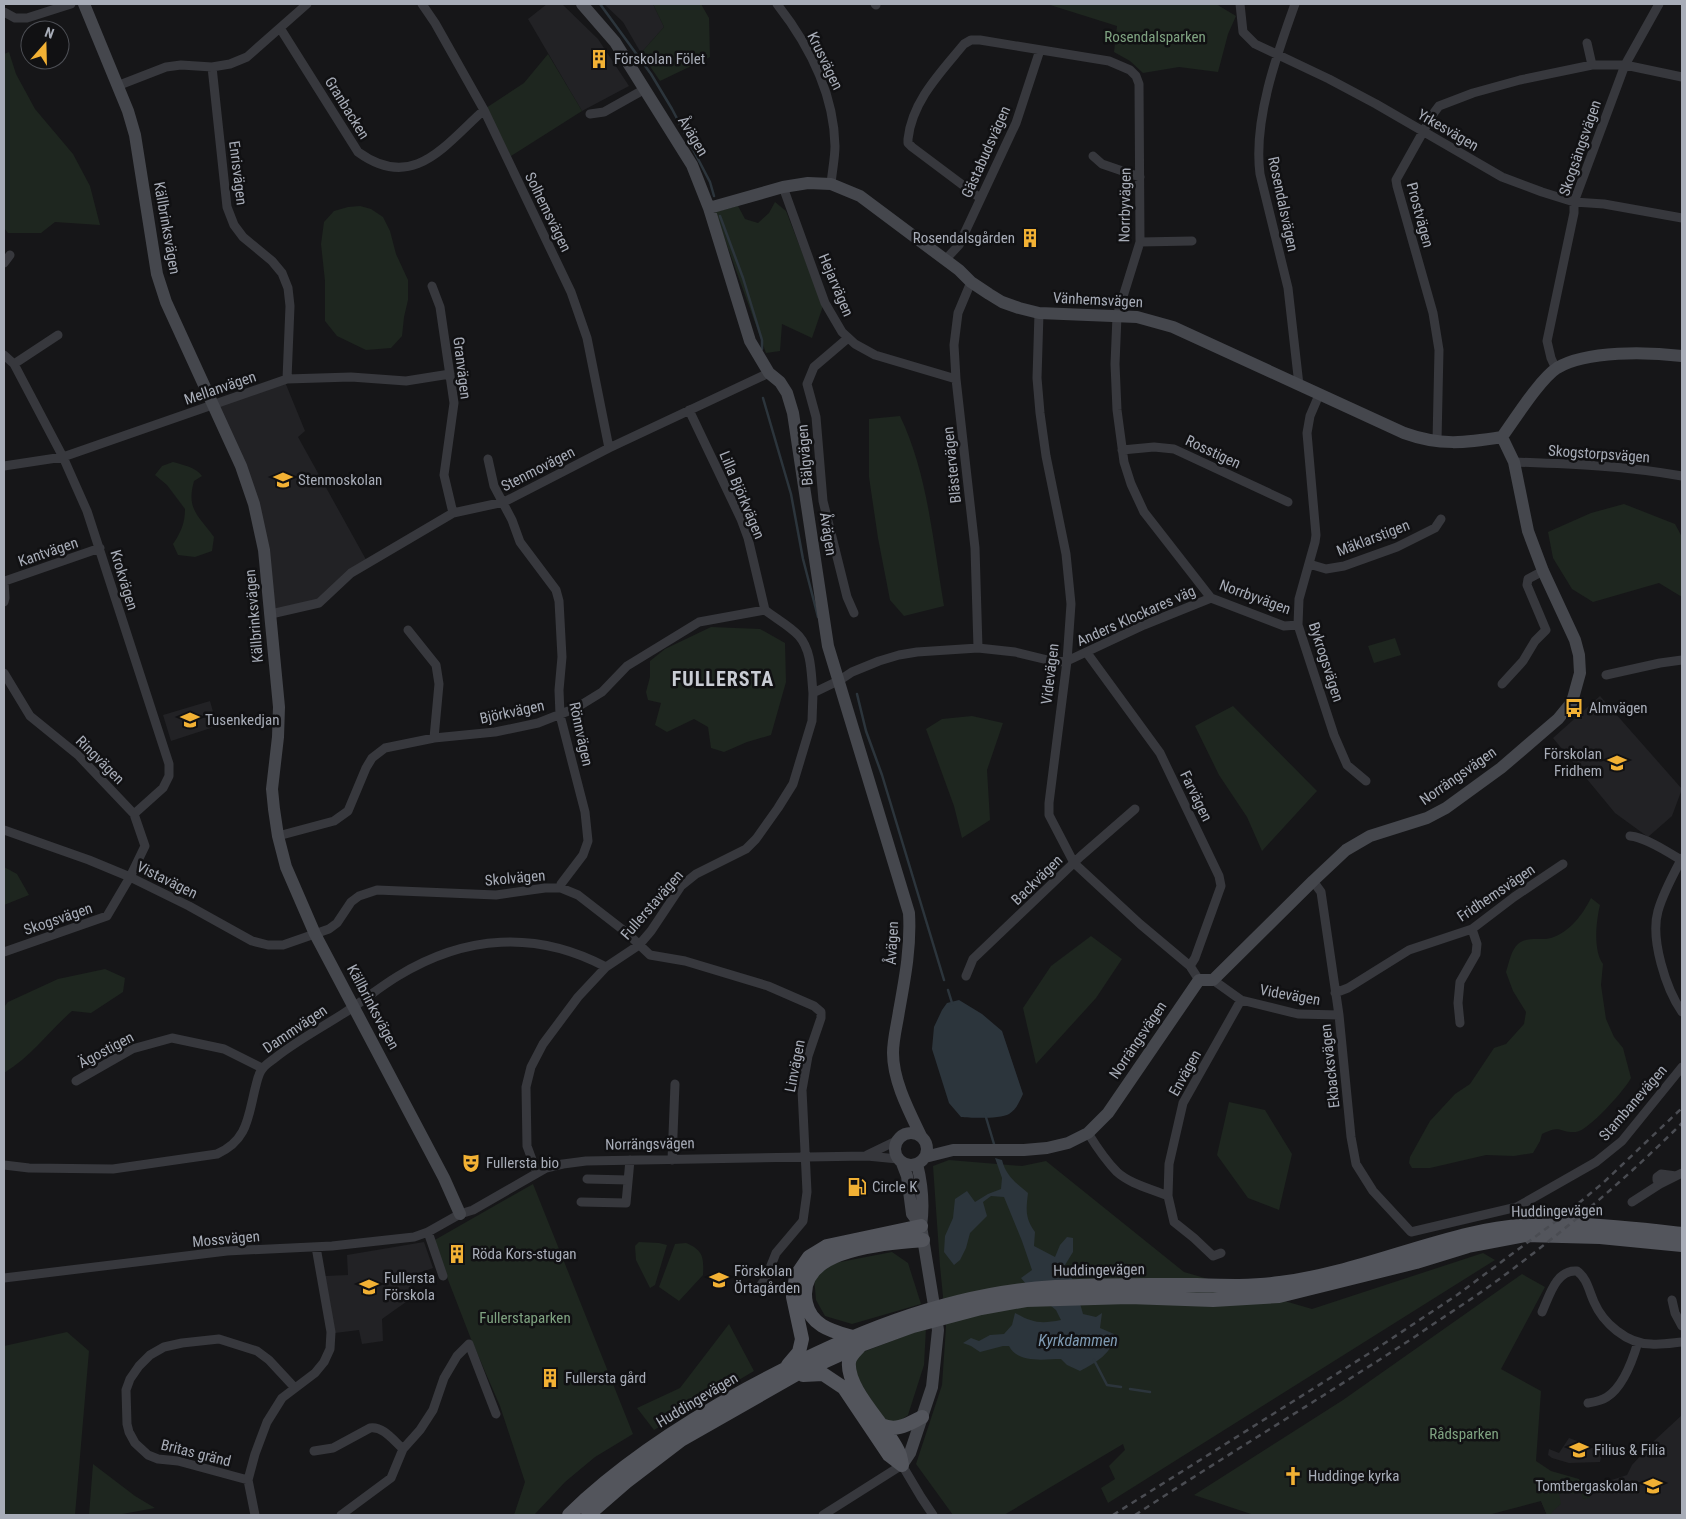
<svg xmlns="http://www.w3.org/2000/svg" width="1686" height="1519" font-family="'Roboto Condensed',sans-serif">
	<rect width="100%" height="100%" fill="#161618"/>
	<path fill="#222225" d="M547,4H562L598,39L629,86L582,111L528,19Z
		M604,4H653L664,27L641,53L623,22Z
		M285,382L305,431L298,437L369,565L314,604L273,615L262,524L212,409Z
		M1600,696L1682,789L1672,816L1648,837L1615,813L1553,738Z
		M210,701L217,726L171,741L163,715Z
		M424,1242L433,1268L408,1277L413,1297L382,1319L383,1341L362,1344L359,1330L335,1333L325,1276L348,1275L347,1255Z
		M1682,1415V1515H1547L1541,1501L1559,1494L1596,1485L1627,1475L1632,1465L1655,1440Z
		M1569,1438L1593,1447L1602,1453L1600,1462L1569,1463L1552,1458L1548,1455L1549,1449L1559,1453Z"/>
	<path fill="#1e261f" d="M653,4H701L709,18L710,57L660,81L641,53L664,27Z
		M1047,4H1216L1236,16L1228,34L1218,72L1179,67L1143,73L1130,61L1114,52L1117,26Z
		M9,52L16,74L35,109L73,154L90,186L100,225L55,222L41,233H8L4,228V54Z
		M548,54L582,111L511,156L486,108L524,83Z
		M775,202L786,211L823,306L812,338L782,324L780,351L766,353L715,212L738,206L745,219L758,223L769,213Z
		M360,206L371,209L383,217L390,231L396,254L408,280V300L404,317L402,336L391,348L366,350L337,336L325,321V281L321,244L324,222L334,211L348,207Z
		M900,416C928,474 933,543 944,606L904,616L890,600L878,538L869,477V419Z
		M173,462C183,465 196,467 202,476L194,481C186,509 198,515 214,537L212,551L195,557L178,555L173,544C181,532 185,523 185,509L167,485L155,475L162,466Z
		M1624,504L1675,524L1682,537V597L1659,583L1593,602L1572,589L1553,558L1548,532L1591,513Z
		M711,627L760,629L785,643L786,682L771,735L747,742L724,752L711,748L708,727L694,719L667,732L655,725L661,703L648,700L646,692L650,677V661L665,649Z
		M1395,638L1401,655L1374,663L1368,646Z
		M1233,706L1317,791L1262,851L1247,817L1219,775L1195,726Z
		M972,716L1003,723L987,770L990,820L962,838L954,806L926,729L942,719Z
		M4,867L17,874L29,895L4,905Z
		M1591,898L1600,905C1596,922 1593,950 1603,964L1601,985L1606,1019L1614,1037L1623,1048L1631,1078C1625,1090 1588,1131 1576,1132C1559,1133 1562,1124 1542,1134L1540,1141L1533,1153L1514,1156L1486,1155L1430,1168H1412L1409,1163L1410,1157L1430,1121L1455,1094L1470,1084L1494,1048L1506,1044L1524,1024L1526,1012L1513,991L1506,972C1509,963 1511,950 1518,944C1527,936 1541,941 1551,938C1570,932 1583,914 1591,898Z
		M1091,936L1122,959L1096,998L1036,1064L1023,1008L1051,966Z
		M105,969L125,978L123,992L91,1013L72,1011C48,1032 32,1056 4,1073V1007L8,1002L58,979Z
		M1229,1102L1265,1110L1292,1154L1279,1210L1248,1198L1217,1155Z
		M949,1160L1022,1166L1046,1161L1184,1272L1312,1309L1483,1253L1495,1260L1108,1503L1101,1488L1115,1479L1109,1466L1125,1450L1123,1444L1004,1515H953L916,1464L942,1385L946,1327L940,1266L933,1166Z
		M533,1184L633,1434L595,1457L565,1482L534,1515H514L525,1482L500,1406L471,1339L433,1241Z
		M639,1242L659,1243L667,1245L655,1285L650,1288L636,1260L635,1246Z
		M686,1243C703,1250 704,1257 703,1275L679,1301L659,1287L675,1244Z
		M892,1252L908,1263L921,1304L852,1324L825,1316L816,1300L814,1277L835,1263Z
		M1522,1274L1545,1287L1501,1369L1541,1391L1536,1461L1551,1471L1579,1479L1583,1488L1581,1489L1590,1495V1498L1583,1499L1581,1492L1572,1494L1571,1491L1559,1494L1561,1504L1554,1510L1550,1515H1547L1541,1501L1488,1515H1254L1194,1495L1343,1400Z
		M729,1324L754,1371L654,1430L637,1408L680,1388Z
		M926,1328L924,1365L908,1415L897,1423L884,1420L855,1374L854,1361L863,1352Z
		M67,1332L89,1351L75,1515H4V1346Z
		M93,1464L135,1496L155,1508L117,1515H89Z"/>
	<path fill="#2c353c" d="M959,1000L982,1014L1002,1031L1023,1094C1019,1102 1017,1109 1009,1114C1001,1119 971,1118 961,1117L949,1103L932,1049L934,1027L942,1010L947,1003Z
		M995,1158L1002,1160C1006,1176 1016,1183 1028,1193C1026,1210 1025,1218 1035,1232L1034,1246L1055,1257L1060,1245L1067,1237L1073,1238V1252L1065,1265L1074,1282L1083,1314L1096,1317L1102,1313L1100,1328L1114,1334C1114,1353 1095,1363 1080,1371L1067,1365L1061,1359C1044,1359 1018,1364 1009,1346H1003L980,1352L971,1346L963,1343L971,1338L979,1341L990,1335L1004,1334L1012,1325L1015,1313C1033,1323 1041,1324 1061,1320L1056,1310L1032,1291L1021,1278L1032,1270L1022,1241L1004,1197L991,1196L983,1202L987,1216L970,1233L966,1248L960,1260L954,1265L944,1252L945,1236L953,1218L955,1199L967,1191L975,1202L988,1194L1001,1189L1002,1178Z"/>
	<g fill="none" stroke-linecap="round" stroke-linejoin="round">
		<path stroke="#2c353c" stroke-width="2.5" d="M600,4L651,74L672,109L710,182L714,196
			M720,216L743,278L762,340V349
			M763,398L791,494L803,559L818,617
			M857,694L866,731L882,775L944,980
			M948,990L952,1003
			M985,1114L994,1144
			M1094,1360L1107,1385L1121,1387
			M1130,1389L1150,1392"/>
		<path stroke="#37383d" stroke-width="9" d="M422,4L435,23L484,110L571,292L587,338L609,448
			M777,4C809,45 834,93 835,146C835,158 832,172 831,184
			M875,4L876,5
			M1240,4L1243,32L1255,44L1329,79L1376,104L1502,177L1542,192L1574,202L1604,204L1682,218
			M1295,4C1277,54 1253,120 1260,174L1288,288L1299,385
			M4,12L15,18H27L71,4
			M280,28L358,152C413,192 444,146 484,110
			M1587,43L1592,65
			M212,67L227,207L234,225L243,237L272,261L282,273L288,288L290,306L287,379
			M117,86L166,67L181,65L212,67L230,64L247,57L307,4
			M590,114L604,112L645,89
			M1093,156L1102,164L1140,177
			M783,187L825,303L842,332L855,344L875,355L956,379
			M980,198L912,147L908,143V139C912,101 941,72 964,44L971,40H980L1109,61L1130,70L1136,76L1139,84L1140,242L1117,316L1115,364L1117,410L1124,462L1131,484L1144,512L1211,598L1284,626L1298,625
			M1140,242L1192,241
			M945,260L959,245L1016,123L1040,50
			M4,263L10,255
			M971,282L958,313L954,345L956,379L975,548L978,648
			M432,286L440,307L454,403L444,475L453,513
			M1039,313L1037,378L1040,413L1046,456L1066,554L1071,604L1067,661L1049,803V815L1074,863L1140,924L1190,966L1199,980
			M848,338L814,367L807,384L816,417L823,501L847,597L854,613
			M4,355L14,364L63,457L87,511L169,764V776L163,788L134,814
			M14,364L58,335
			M1556,369L1551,358L1547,341L1574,213V202L1625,65L1659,4
			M1319,395L1310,416L1307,433L1316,535L1315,542L1299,599L1298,625L1334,735L1347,765L1366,781
			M689,410L741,519L748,538L765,610C775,618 790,626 799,636C812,651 811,674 813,693
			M1437,441L1439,350L1433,313L1397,186L1396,180L1433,114L1439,106L1473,93L1520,80L1592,65H1625L1682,77
			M1122,450L1154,447L1174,449L1288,502
			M488,459L494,486L512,520L520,542L556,590L559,601L562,657L559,690L560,715L585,812L588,841L583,855L561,884V888
			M1514,462C1572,464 1626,466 1682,476
			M4,466L63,457L287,379L351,377L406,381L450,374
			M1309,564L1326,569L1344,566L1397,547L1435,528L1441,519
			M4,581L5,598L4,602
			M5,581L100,548
			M271,614L319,603L351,573L453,513L504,502L609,448L769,373
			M408,630L436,665L439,684L434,738
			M1087,653L1160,753L1219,876L1221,886L1195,958L1190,966
			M4,673L30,716L78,755L134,814L145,846L130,877L107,916L4,952
			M1606,675L1660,663L1682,660
			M1502,684L1523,661L1535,641L1546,630L1527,585L1528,579L1543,571
			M4,830L89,860L130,877L189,906L252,941L268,945H283L329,929L337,923L351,902L359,896L377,890L496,895L545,888H561L578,895L627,933L650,955L685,961L768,986L814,1006L821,1012V1018L808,1056L802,1090L807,1192L803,1221L776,1253L766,1278L758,1289
			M278,836L334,821L348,811L366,768L372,758L385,748L434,738L495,732L538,723L576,708L602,692L627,666L699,622L765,610
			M1630,836C1645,837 1668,852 1681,860
			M1682,858C1673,875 1663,893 1658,911C1650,939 1666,989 1682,1012
			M1313,881L1321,892L1339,1015L1351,1137L1356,1164L1373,1191L1411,1232L1517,1207L1596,1162L1622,1141L1682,1067
			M966,976L973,959L1081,856L1135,809
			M1213,980L1241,1000L1298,1014L1339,1015
			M1335,993L1348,988L1409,950L1472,929L1514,897L1563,864
			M1460,1023L1458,1003L1460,982L1476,954L1477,944L1472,929
			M76,1081L132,1049L172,1038L224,1049L262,1068
			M1088,1133C1096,1146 1106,1161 1117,1172C1130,1184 1152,1189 1168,1196L1174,1222L1194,1238L1213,1256L1221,1253
			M867,1155L896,1141
			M672,1160L675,1084
			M4,1165L29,1168L113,1169L217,1154C247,1141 248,1118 255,1089C257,1082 258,1073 263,1068C266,1064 271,1061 275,1058C295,1042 319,1029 341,1015C361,1003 378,988 398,976C465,935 536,930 606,967
			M537,1173L527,1146L526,1087L531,1067L543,1044L578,997L606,967L639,945L651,931L681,886L696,874L746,849L756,839L778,808L793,784L812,721L813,693L840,680L852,672L879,661L899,655L917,652L978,648L1015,652L1056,662L1067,661L1144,625L1211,598
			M587,1179L628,1180
			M1660,1184L1657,1180V1177L1661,1174L1676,1176
			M1168,1196L1169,1164L1183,1103L1241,1000
			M581,1202L626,1203L630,1160
			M1632,1202L1660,1184L1682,1173
			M428,1232L443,1276
			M4,1278L227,1251L332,1246L414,1237L428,1232L460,1214L473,1210L546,1168L563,1164L586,1161L867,1156L898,1159
			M1672,1300L1675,1313L1682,1326
			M1542,1312C1549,1297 1556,1269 1577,1271C1587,1278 1589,1291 1594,1302C1603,1323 1627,1344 1651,1344C1661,1345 1672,1343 1682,1342
			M1588,1403C1594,1402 1601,1401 1607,1397C1623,1387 1633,1359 1638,1342
			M314,1451L333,1448L370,1428C383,1426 393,1440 403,1449
			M248,1480L178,1461L158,1459L148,1455L135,1443L129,1432L127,1424L126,1390L130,1379L139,1366L150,1355L164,1347L182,1343L219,1339L257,1351L269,1360L295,1388
			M255,1515L248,1480L255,1454L267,1422L282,1398L315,1373L324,1362L330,1349L331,1332L316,1247
			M341,1515L391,1478L403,1449L420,1430L433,1410L444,1378L457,1356L469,1344L496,1414
			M823,1515L902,1465L921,1497L933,1515"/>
		<path stroke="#45474d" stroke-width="12" d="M84,4L128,111L135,135L157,274L166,302L241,466L254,504L264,550L279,707L278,737L272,789L274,809L278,836L286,867L315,934L444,1178L460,1214
			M582,4L615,42L692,165L709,208L750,341L769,373L780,382L787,393L793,413L828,646L909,913C911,947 905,978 899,1011C897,1025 893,1039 893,1053C893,1081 909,1111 921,1136
			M709,208L783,187L808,183L831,184L860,196L959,270L971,282L989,294L1002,302L1019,308L1039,313L1137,317L1173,327L1404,433C1440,446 1465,443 1502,437
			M1502,437C1515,419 1540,379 1557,368C1587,350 1648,352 1682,356
			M895 1149a16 16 0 1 1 32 0a16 16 0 1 1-32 0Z
			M925,1157L953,1150H1024L1047,1148L1068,1143L1088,1133L1108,1113L1199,980H1213L1313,881L1346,850L1370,836L1427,818L1446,808L1501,768L1558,719L1572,702L1580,673L1579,655L1575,640L1543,571L1528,531L1514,462L1502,437
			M902,1163L907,1176L912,1214L921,1226
			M902,1465L910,1453L932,1387L938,1330L921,1226C924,1206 922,1184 917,1164"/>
		<path stroke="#53555c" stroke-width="14" d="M852,1337C832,1331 811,1326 806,1303C794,1247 887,1244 923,1240
			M860,1346C856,1351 850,1355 849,1362C846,1390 889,1428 899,1453C901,1457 901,1461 902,1465
			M788,1365L799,1352L802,1339L793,1297L796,1276L809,1257L827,1246L921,1226
			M803,1375L823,1374L844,1388L889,1455L902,1465
			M881,1425C897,1432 908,1424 922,1417
			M569,1515C621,1464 683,1424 747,1389C842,1337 945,1293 1055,1287C1102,1284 1150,1285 1197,1285C1225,1286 1253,1287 1280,1283C1345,1275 1406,1249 1470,1234C1539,1217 1612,1226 1682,1234
			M588,1515L626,1482L681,1440L795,1375L861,1345L913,1326L981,1308L1026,1300L1129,1297L1213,1300L1279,1296L1416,1262L1468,1246L1525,1235L1600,1237L1682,1245"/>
		<path stroke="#4a4c52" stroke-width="2.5" stroke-dasharray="6 5" stroke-linecap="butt" d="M1113,1515L1376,1349L1457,1295L1567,1213L1604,1182L1682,1108
			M1135,1515C1228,1454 1323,1397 1416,1336C1443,1317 1471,1300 1498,1280C1563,1232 1625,1180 1682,1123"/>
	</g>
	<defs>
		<g id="building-bare" transform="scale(1.5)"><path d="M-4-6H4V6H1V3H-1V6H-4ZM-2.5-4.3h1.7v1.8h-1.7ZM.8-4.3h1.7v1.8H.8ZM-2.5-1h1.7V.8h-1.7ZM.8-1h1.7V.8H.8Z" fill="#f2b134" stroke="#111113" stroke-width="2.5" paint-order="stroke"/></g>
		<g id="school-bare" transform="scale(1.5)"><path d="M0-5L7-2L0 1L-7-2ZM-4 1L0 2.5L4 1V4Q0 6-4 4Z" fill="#f2b134" stroke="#111113" stroke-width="2.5" paint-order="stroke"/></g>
		<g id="bus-bare" transform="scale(1.5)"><path d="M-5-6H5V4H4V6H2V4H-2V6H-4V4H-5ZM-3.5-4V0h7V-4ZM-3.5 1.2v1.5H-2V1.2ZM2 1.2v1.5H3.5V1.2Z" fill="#f2b134" stroke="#111113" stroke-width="2.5" paint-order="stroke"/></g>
		<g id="theatre-bare" transform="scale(1.5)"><path d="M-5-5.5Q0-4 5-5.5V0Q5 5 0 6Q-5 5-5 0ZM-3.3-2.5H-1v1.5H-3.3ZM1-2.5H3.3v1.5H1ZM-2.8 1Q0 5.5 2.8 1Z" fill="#f2b134" stroke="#111113" stroke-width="2.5" paint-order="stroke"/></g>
		<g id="fuel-bare" transform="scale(1.5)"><path d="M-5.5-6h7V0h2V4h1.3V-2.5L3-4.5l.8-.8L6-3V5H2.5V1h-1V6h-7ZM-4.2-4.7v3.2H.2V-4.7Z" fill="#f2b134" stroke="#111113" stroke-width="2.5" paint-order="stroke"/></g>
		<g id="church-bare" transform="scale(1.5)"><path d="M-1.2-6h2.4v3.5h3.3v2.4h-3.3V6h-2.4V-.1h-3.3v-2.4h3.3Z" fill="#f2b134" stroke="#111113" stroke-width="2.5" paint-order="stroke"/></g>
	</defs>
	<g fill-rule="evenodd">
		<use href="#building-bare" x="599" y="59"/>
		<use href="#building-bare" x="1030" y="238"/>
		<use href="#school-bare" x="283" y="480"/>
		<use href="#bus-bare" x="1574" y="708"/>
		<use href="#school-bare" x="190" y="720"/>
		<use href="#school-bare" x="1617" y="763"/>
		<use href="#theatre-bare" x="471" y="1163"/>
		<use href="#fuel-bare" x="857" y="1187"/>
		<use href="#building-bare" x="457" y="1254"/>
		<use href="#school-bare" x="719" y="1280"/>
		<use href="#school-bare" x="369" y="1287"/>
		<use href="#building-bare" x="550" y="1378"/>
		<use href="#school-bare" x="1579" y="1450"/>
		<use href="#church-bare" x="1293" y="1476"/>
		<use href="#school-bare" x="1653" y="1486"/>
	</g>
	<g text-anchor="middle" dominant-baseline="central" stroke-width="5" stroke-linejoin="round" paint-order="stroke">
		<g font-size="15" fill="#7fa381" stroke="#111113">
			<text x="1155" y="37">Rosendalsparken</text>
			<text x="525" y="1318">Fullerstaparken</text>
			<text x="1464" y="1434">Rådsparken</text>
		</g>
		<g font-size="15" fill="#a8adb8" stroke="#111113" text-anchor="start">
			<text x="614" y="59">Förskolan Fölet</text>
			<text x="1015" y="238" text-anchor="end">Rosendalsgården</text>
			<text x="298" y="480">Stenmoskolan</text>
			<text x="1589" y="708">Almvägen</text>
			<text x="205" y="720">Tusenkedjan</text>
			<text x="1602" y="754" text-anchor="end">Förskolan<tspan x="1602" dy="17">Fridhem</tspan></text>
			<text x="486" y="1163">Fullersta bio</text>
			<text x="872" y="1187">Circle K</text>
			<text x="472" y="1254">Röda Kors-stugan</text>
			<text x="734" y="1271">Förskolan<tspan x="734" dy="17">Örtagården</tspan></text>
			<text x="384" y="1278">Fullersta<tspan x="384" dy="17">Förskola</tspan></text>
			<text x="565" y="1378">Fullersta gård</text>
			<text x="1594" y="1450">Filius &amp; Filia</text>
			<text x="1308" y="1476">Huddinge kyrka</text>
			<text x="1638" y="1486" text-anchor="end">Tomtbergaskolan</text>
		</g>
		<g font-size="15" fill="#a8adb8" stroke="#111113">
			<text transform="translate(825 61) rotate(64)">Krusvägen</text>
			<text transform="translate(347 108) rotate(58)">Granbacken</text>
			<text transform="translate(1448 130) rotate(30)">Yrkesvägen</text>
			<text transform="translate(693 136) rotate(59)">Åvägen</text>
			<text transform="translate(1580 148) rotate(-71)">Skogsängsvägen</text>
			<text transform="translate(986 152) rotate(-66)">Gästabudsvägen</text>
			<text transform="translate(238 173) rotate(83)">Enrisvägen</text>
			<text transform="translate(1283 204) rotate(78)">Rosendalsvägen</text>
			<text transform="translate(1125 205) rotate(-89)">Norrbyvägen</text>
			<text transform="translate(548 212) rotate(64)">Solhemsvägen</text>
			<text transform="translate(1420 215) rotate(75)">Prostvägen</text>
			<text transform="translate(167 228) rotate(80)">Källbrinksvägen</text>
			<text transform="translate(836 285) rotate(67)">Hejarvägen</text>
			<text transform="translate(1098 300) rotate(3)">Vänhemsvägen</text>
			<text transform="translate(462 368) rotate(83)">Granvägen</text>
			<text transform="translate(220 388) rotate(-19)">Mellanvägen</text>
			<text transform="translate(1213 452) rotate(25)">Rosstigen</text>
			<text transform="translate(1599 454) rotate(4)">Skogstorpsvägen</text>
			<text transform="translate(805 455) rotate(-95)">Bälgvägen</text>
			<text transform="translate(952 465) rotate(-96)">Blästervägen</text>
			<text transform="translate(538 469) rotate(-27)">Stenmovägen</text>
			<text transform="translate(742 495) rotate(67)">Lilla Björkvägen</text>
			<text transform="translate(828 534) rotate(81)">Åvägen</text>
			<text transform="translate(1373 538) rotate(-21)">Mäklarstigen</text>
			<text transform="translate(48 552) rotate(-19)">Kantvägen</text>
			<text transform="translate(124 580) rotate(73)">Krokvägen</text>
			<text transform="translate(1255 597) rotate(20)">Norrbyvägen</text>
			<text transform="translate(254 616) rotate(-95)">Källbrinksvägen</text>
			<text transform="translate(1136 616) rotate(-24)">Anders Klockares väg</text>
			<text transform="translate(1326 662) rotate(72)">Bykrogsvägen</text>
			<text transform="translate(1050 674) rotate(-83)">Videvägen</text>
			<text transform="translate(512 712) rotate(-12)">Björkvägen</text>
			<text transform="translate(581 734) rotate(78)">Rönnvägen</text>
			<text transform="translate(100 760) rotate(45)">Ringvägen</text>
			<text transform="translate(1458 776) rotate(-35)">Norrängsvägen</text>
			<text transform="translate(1196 796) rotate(64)">Farvägen</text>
			<text transform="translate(515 878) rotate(-5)">Skolvägen</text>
			<text transform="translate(167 880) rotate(26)">Vistavägen</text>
			<text transform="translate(1037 880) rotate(-44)">Backvägen</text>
			<text transform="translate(1496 893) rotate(-34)">Fridhemsvägen</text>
			<text transform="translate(652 905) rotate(-49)">Fullerstavägen</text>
			<text transform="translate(58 919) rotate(-19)">Skogsvägen</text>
			<text transform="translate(892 943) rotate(-87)">Åvägen</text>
			<text transform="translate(1290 995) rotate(10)">Videvägen</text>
			<text transform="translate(373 1007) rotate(62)">Källbrinksvägen</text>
			<text transform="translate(295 1029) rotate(-34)">Dammvägen</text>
			<text transform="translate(1138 1040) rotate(-56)">Norrängsvägen</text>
			<text transform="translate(106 1050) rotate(-28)">Ägostigen</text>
			<text transform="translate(795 1066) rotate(-79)">Linvägen</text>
			<text transform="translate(1330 1066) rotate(-96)">Ekbacksvägen</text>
			<text transform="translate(1185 1073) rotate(-61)">Envägen</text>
			<text transform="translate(1633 1103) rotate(-49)">Stambanevägen</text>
			<text transform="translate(650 1144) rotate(-1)">Norrängsvägen</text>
			<text transform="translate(1557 1211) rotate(-1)">Huddingevägen</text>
			<text transform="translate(226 1239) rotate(-5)">Mossvägen</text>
			<text transform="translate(1099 1270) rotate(-1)">Huddingevägen</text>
			<text transform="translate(697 1400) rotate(-31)">Huddingevägen</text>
			<text transform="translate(196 1453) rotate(14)">Britas gränd</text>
		</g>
		<g font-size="16" font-style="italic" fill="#7f9bb3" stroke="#111113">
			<text x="1078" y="1340">Kyrkdammen</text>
		</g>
		<g font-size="20" font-weight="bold" letter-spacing="1" fill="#c9ccd4" stroke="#111113">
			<text x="723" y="679">FULLERSTA</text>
		</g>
	</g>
	<rect width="1686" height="1519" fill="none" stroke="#a8adb8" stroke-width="10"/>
	<g transform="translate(45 45) rotate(20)"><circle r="24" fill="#111113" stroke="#4d4f55"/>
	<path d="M0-4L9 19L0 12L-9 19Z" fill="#f2b134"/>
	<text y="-8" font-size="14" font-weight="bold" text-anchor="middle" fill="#a8adb8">N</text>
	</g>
</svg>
